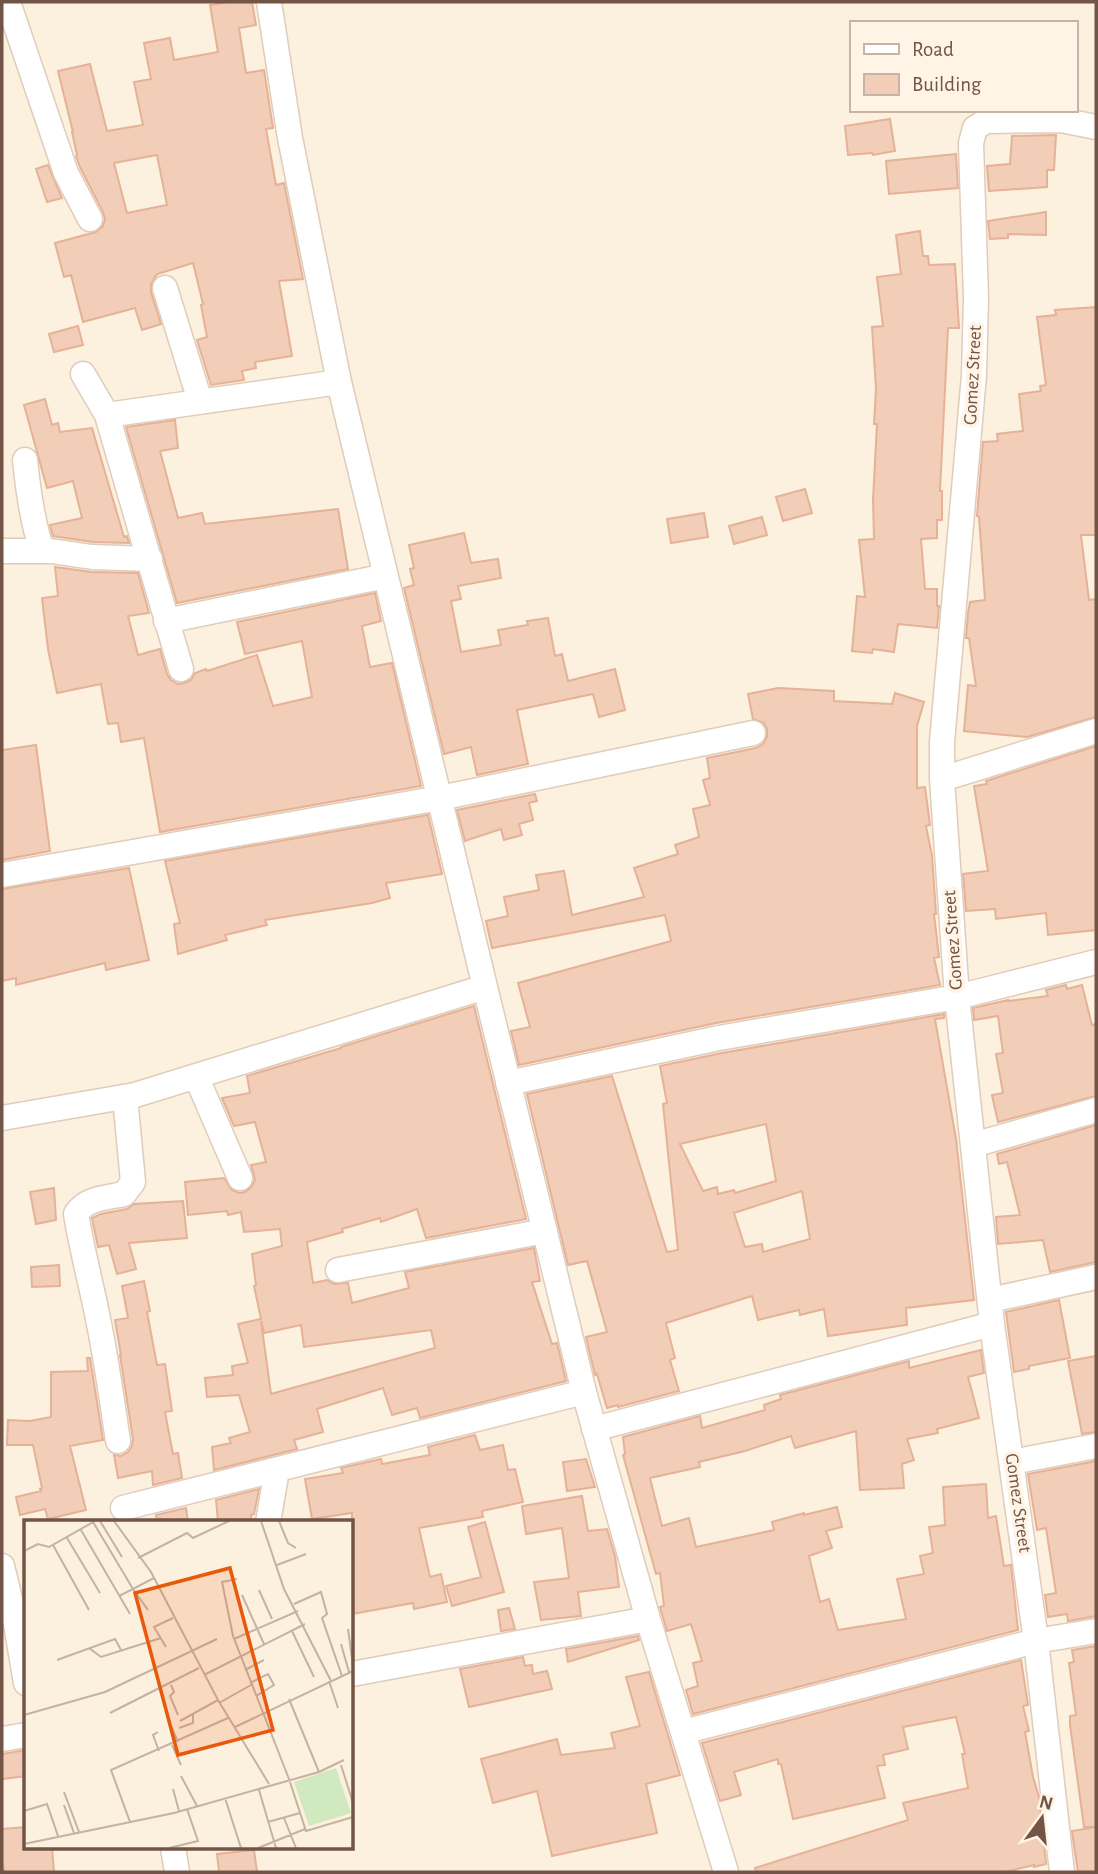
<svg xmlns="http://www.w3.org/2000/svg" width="1098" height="1874" font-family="'Alegreya Sans',sans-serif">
	<rect width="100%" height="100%" fill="#fcf0df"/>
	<path fill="#f2cdb7" stroke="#e5b297" stroke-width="2" fill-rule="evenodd" d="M230,2H252L256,25L239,28L246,73L264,70L273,128L266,129L276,185L284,183L303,279L279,281L292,356L255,362L256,368L242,371L244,380L211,385L197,340L207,337L201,305L203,304L193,263L157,274L151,284V292L161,324L142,330L135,308L83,322L71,275L64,277L55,243L96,232L103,226L105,219L103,212L80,167L76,156L77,155L72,132H73L58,71L90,64L107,131L143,125L134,82L151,79L144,43L170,38L174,60L218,52L210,5ZM157,155L167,205L127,213L114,163Z
		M890,119L895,151L873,155L872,153L848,155L845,126Z
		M1056,135L1054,170H1047V187L989,191L987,166L1010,164L1012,136Z
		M956,154L958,188L889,194L886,161Z
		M48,165L62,198L47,202L36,169Z
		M1046,212V235L1008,234V238L990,239L988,221Z
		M920,231L923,256H928L929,265L955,264L959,328H948L940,491H942V520H937V538L921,539L925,589H937V606H939L937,628L898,624L894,652L873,649L872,653L852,651L857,596L865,597L859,540L874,539L873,500L877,424H874L876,389L872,327L883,326L877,277L901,274L896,235Z
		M1096,307V535H1081L1089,600L1096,599V717L1027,737L964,731L968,685L976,686L969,638H966L968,613L970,602L985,600L979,517L977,516L983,442L998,441L997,434L1023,431L1019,394L1041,391L1040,386L1046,385L1037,317L1056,315L1055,310Z
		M78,326L83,345L54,352L49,334Z
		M45,399L52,425L58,423L60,432L92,428L124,537L127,536L129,543L93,542L53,536L50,525L82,518L73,481L47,488L24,405Z
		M175,420L178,448L160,451L178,518L202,513L205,524L338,509L348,569L177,603L126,427Z
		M805,489L812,513L783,521L776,497Z
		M704,513L708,537L671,543L667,519Z
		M762,517L767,535L734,544L729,526Z
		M464,533L471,563L498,559L501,578L458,586L461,599L451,601L461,652L501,645L498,630L528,625L527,621L548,618L555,656L562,654L568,681L615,669L625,710L599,717L593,694L517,710L528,764L477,775L471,747L444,754L404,588L414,585L410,569L414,568L409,545Z
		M55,567L91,572L138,573L149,613L128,616L138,655L160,649L167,674L171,680L178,684L184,683L191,680L195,673L206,669L207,671L257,655L273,706L312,697L302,641L245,654L237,622L375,593L381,621L362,626L370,667L392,663L421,786L160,832L144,738L121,742L118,723L108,724L101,684L57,693L48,649L42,598L58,596Z
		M778,688L834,691V701L892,704L895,693L924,702L917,726V788L925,787L930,825L926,826L932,856L936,914H934L939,957L934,958L940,985L716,1023L519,1065L511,1031L530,1027L518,983L671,941L665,915L492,948L486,921L508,916L504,897L539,890L536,875L564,871L572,915L644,897L634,868L678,854L675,845L699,837L693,809L710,805L703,780L710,778L707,758L756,748L763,744L767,737V729L764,723L753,719L748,694Z
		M36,745L50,851L2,860V750Z
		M1096,746V930L1048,935L1046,913L996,919L995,909L966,911L963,874L988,871L974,786L987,784L986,781Z
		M535,794L537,801L529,803L533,820L519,824L522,835L504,840L501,829L465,841L457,810Z
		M428,815L442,874L386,883L390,898L372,903L265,920L267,925L225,935L227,940L178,954L174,924L180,923L165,861Z
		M129,868L149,960L106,970L105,963L16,985V978L2,981V889Z
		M1066,985L1067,989L1082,985L1092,1025L1096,1024V1096L998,1122L992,1095L1003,1093L996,1054L1003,1053L998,1016L974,1020L973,1008L1008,1000V1001L1048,996L1046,990Z
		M474,1006L526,1219L426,1238L417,1209L381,1222L380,1218L342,1229L343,1232L307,1242L313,1283L327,1280L334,1284L348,1283L352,1303L409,1288L405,1272L534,1248L540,1281L532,1282L552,1344L557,1343L566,1381L420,1418L417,1408L392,1415L383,1388L317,1409L323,1432L294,1440L297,1449L214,1470L212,1447L231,1443L229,1438L250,1432L239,1395L207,1397L205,1378L233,1375L232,1366L248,1363L238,1324L261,1319L254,1286L256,1285L252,1254L282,1246L280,1229L244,1232L241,1212L228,1215L227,1211L188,1215L185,1182L224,1178L232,1190L239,1193L245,1192L251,1187L255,1180L251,1165L266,1162L255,1122L234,1126L222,1098L250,1093L247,1076L341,1048V1047ZM261,1321L264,1333L301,1325L304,1347L431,1330L435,1348L271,1394Z
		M944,1014V1018L935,1019L956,1139L974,1300L906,1308L907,1325L828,1336L824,1309L800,1315L799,1310L758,1320L752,1296L666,1323L675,1358L670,1360L679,1391L618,1407V1405L607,1408L597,1374L595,1375L586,1337L607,1332L587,1261L568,1265L527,1094L612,1076L667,1252L678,1250L663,1104L667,1103L660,1066L722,1053ZM766,1124L776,1181L735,1193L734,1190L718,1194L717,1187L703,1191L680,1144ZM802,1191L810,1239L763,1252L762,1244L745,1247L734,1213Z
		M1096,1125V1262L1050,1272L1043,1240L998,1244L996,1217L1020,1215L1007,1162L999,1164L997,1154Z
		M54,1188L56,1220L36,1224L30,1192Z
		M183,1201L187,1238L129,1243L136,1269L117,1274L109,1245L98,1247L92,1218L101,1214L127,1209L134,1204Z
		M59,1265L60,1286L32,1287L31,1267Z
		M144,1281L150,1311L147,1312L157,1365L165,1364L172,1411L165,1412L173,1454L178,1453L182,1478L153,1485L152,1471L118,1478L114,1455L121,1456L128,1452L132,1446L133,1439L120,1355H121L115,1320L128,1318L122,1286Z
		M1059,1300L1070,1358L1029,1366V1369L1014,1372L1006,1312Z
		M981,1350L984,1373L968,1377L979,1418L937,1429L938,1433L907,1439L914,1460L902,1464L904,1488L860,1490L856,1431L795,1448L791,1436L745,1451L699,1462L700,1467L650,1478L662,1526L689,1518L696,1547L774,1530L772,1522L804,1513V1515L837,1507L842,1527L826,1531L832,1548L809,1556L820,1602L829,1599L838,1630L906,1619L897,1579L924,1574L920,1556L933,1553L929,1527L945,1525L943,1487L986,1484L988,1518L996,1516L1004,1566L1011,1565L1018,1630L693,1714L686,1690L698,1686L693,1663L702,1661L691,1624L667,1631L660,1607L664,1606L660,1573L656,1574L623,1455L625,1454L623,1437L700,1416L702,1428L765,1410L764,1405L781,1399L780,1395L909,1361V1368Z
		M1096,1356V1432L1082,1434L1068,1361Z
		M87,1358H90L103,1440L70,1446L86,1510L48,1519L45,1509L20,1515L16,1497L41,1491L40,1489L42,1488L33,1445H7L8,1420L30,1421L51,1417V1372L88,1371Z
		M475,1435L480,1450L503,1445L508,1470L515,1469L523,1502L482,1511L483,1517L419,1528L430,1577L441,1574L447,1602L414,1609L413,1603L352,1614V1513L312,1519L305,1479L343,1473L341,1468L381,1459L382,1464L430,1455L428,1447Z
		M586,1459L595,1487L567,1491L563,1462Z
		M1096,1461V1616L1068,1621L1067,1614L1048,1617L1045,1595L1056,1593L1046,1528L1037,1530L1028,1474Z
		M259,1489L254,1514L251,1515L252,1522H218L216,1500Z
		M582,1496L588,1531L607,1529L615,1556L619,1587L578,1592L581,1616L541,1620L534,1582L569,1578L562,1528L526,1534L522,1506Z
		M186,1508L188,1522H157L156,1515Z
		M485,1522L504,1592L452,1606L446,1586L481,1577L468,1527Z
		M509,1608L515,1629L501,1631L498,1610Z
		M638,1636L639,1640L568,1662L566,1649Z
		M1096,1646V1827H1084L1070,1725V1716L1076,1715L1069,1663L1074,1662L1072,1650Z
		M523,1657L525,1666L532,1665L533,1674L547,1671L552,1689L469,1707L460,1669Z
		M1021,1660L1028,1705L1023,1706L1029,1731L1025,1732L1033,1777L1039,1797L1046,1864L1034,1867V1865L1005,1872H756L755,1868L908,1820L903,1803L968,1788L962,1754H965L956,1717L903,1727L908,1749L883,1755L885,1765L877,1766L885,1798L793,1819L781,1764H778V1759L734,1772L741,1795L720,1801L702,1743Z
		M649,1672L680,1775L646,1784L657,1833L552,1856L537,1791L493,1803L481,1759L557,1739L561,1755L615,1748L611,1733L640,1726L626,1677Z
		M26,1750V1776L2,1779V1754Z
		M26,1827V1848H52L54,1872H4L3,1864H2V1829Z
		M1096,1827V1872H1078L1072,1831Z
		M254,1850L257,1872H219L217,1854Z"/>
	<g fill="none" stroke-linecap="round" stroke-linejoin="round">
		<g stroke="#e0ccbb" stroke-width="27">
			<path id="minor" d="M8,2L66,173L90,219
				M269,2L290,138L339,382L485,987L584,1392L648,1619L726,1872
				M165,288L200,401
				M83,374L107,415
				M25,460C28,490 32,521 42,551
				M2,551H51L92,557L150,559
				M166,621L386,576
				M181,669L107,415L339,382
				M942,779L1096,731
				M2,875L440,798L753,733
				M196,1076L240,1178
				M508,1083L719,1038L957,997L1096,962
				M2,1118L135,1095L485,987
				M973,1145L1096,1110
				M338,1270L545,1231
				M990,1300L1096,1277
				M594,1429L992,1324
				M118,1441C112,1402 107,1363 99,1324C92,1287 82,1251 76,1214C86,1198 106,1198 124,1194L133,1182L125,1097
				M1012,1462L1096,1446
				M123,1508L584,1392
				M268,1522L277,1470
				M2,1566L16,1624L26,1683
				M352,1674L648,1619
				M683,1732L1036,1641L1096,1631
				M2,1739L26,1735
				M173,1848L177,1872
				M1062,1872L1036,1641L992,1324L957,997L942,779V742L974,375L976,298L971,143L975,128L986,121L1061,120L1096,127"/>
		</g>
		<use href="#minor" stroke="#fff" stroke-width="24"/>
	</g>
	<g text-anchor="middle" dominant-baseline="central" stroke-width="7" stroke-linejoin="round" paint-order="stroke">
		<g font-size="19" fill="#735547" stroke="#fff4e6">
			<text transform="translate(973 375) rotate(-87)">Gomez Street</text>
			<text transform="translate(953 940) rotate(-94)">Gomez Street</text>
			<text transform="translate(1018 1503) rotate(82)">Gomez Street</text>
		</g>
	</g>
	<g transform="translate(24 1520)">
		<rect width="329" height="329" fill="#fcf0df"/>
		<path d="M312,248L327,293L285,306L270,262Z" fill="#d1e9be"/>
		<path fill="none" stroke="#c5b2a2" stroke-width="2" d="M76,1L98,37M90,1L127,52L194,180L245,264M237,1L260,69L307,161M255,1L264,23L272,28M69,2L109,69L130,58M57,10L106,94M43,18L76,73M29,25L65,90M0,31L14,24L25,27L71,1M114,38L163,13L169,18L205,1M253,45L282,34M213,59L198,62L209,116L265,259M235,70L248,99M218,75L240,124M95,76L109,69L124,90M270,84L297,72L303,94L298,98L318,156M324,109L329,146M268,111L290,157M210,119L274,91M317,124L325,152M142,127L130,107L149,98M65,128L77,137L137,118M33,140L91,119L97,130M221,150L240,140M180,155L281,104M305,161L314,188M226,163L244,154L250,165L232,176M147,165L150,172L146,176L154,195M265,179L295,252M195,183L227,165M86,193L175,148M0,195L81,172L193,119M144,199L154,222M156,201L194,180M211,207L329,151M155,208L169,203V194M134,212L129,215L135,231M148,225L157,245M317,245L329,283M157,256L173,286M265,259L282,311L329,297M149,269L155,291M235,270L252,328M40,272L55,312M201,278L217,328M40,285L50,313M0,291L23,284L34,316M260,298L272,328M106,302L87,250L204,198M244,302L276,293M0,324L150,293L295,252L320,240M145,328L174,321L163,289M234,328L281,309"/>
		<path fill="#e8590c" fill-opacity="0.15" stroke="#e8590c" stroke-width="3.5" d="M206,48L249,210L154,235L111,73Z"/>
		<rect width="329" height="329" fill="none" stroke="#735547" stroke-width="3.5"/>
	</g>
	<rect width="1098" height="1874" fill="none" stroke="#735547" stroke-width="7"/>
	<rect x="850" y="21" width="228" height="91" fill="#fff4e6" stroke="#c7b4a6" stroke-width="2"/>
	<rect x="864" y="44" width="35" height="10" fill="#ffffff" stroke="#c7b4a6" stroke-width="2"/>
	<text x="912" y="56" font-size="21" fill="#735547">Road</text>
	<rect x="864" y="74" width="35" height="21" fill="#f2cdb7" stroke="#c7b4a6" stroke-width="2"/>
	<text x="912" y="91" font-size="21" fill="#735547">Building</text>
	<g transform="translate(1042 1818) rotate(15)" stroke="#fff4e6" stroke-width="5" paint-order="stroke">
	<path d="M0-5L12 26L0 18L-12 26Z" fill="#735547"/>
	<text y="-10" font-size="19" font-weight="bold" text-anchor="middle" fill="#735547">N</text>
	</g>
</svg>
